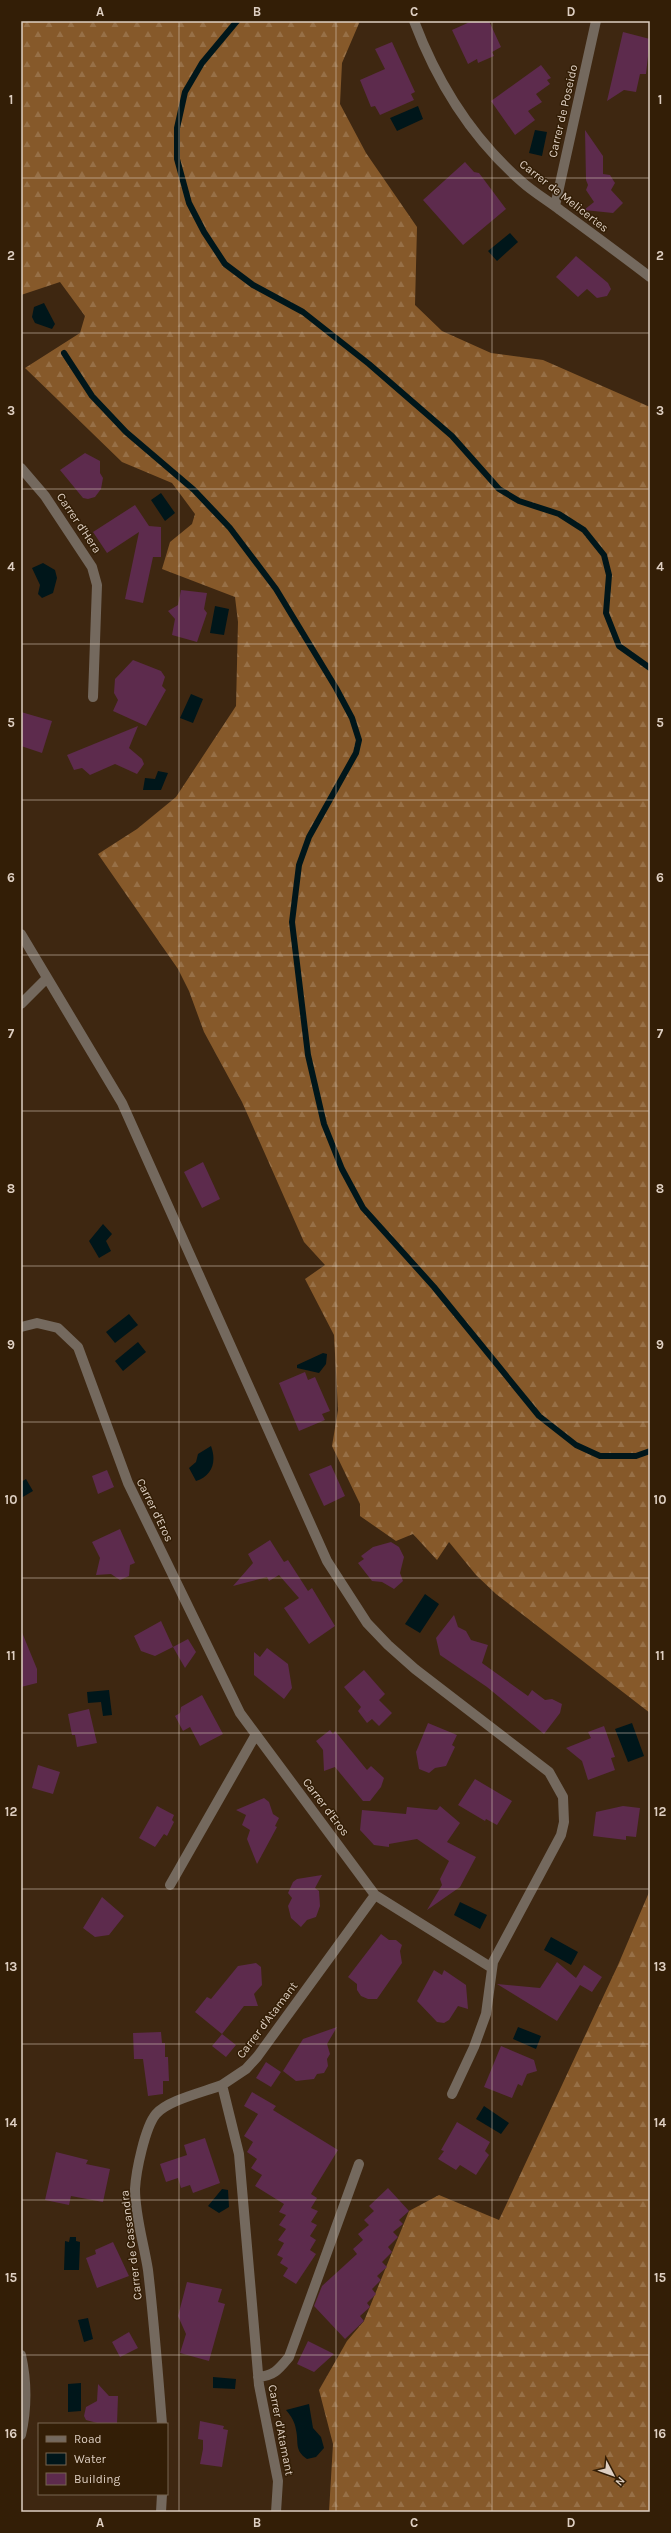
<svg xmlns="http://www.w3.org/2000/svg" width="671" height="2533" font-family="Karla,sans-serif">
	<defs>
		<pattern id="forest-firs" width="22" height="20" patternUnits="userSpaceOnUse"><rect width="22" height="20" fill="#86592a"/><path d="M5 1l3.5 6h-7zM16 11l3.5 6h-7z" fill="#977047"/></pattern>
	</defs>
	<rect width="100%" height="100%" fill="#3e2711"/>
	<path fill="url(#forest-firs)" d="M21,21H360L342,63L340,104L366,153L417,227L415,305L442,331L491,353L543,360L650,407V1713L496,1594L476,1575L449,1542L437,1560L413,1534L396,1541L360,1516V1504L332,1446L338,1410L334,1335L305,1279L325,1265L304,1242L242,1102L204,1032L189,991L178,969L98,854L137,829L176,797L236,706L238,622L235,597L162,569L170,542L192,524L195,514L172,483L122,462L25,368L80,333L85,316L60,282L21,295Z
		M650,1890V2512H329L333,2444L319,2390L347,2341L364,2321L409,2211L439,2195L499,2220L618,1965Z"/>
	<path fill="#00161a" d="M418,106L423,119L397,131L390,118Z
		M535,130L547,132L542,156L529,153Z
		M510,233L518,242L497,261L488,251Z
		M44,303L55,324L52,329L35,323L32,317L34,307Z
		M161,493L175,513L165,521L151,500Z
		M43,563L55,570L57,578L53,593L42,598L38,594L40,585L32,568Z
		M215,606L229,609L224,635L210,633Z
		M191,694L203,699L193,723L180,718Z
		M158,771L168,773L161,790H143L145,778L155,779Z
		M103,1224L112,1234L106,1241L111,1251L99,1258L89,1241Z
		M129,1314L138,1325L115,1343L106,1332Z
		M138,1342L146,1352L123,1371L115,1361Z
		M323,1353L327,1354L326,1364L319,1373L297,1368V1365Z
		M211,1446C217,1462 212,1476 196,1481L189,1468L196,1462L198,1454Z
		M26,1479L33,1491L21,1498V1482Z
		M425,1594L439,1604L420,1633L405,1624Z
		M109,1690L112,1715L103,1716L101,1702L88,1703L87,1692Z
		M632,1723L644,1756L628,1762L615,1729Z
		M460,1902L487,1915L480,1929L454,1915Z
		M551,1937L578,1952L571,1965L544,1950Z
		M518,2027L541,2036L536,2049L513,2039Z
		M484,2106L509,2123L501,2134L476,2119Z
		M222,2189L228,2190L229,2207L219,2213L208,2206Z
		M70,2237H76V2241L80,2242L79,2270H64L65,2241L69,2242Z
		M88,2318L93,2339L84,2342L78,2320Z
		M213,2377L236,2379L235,2389L213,2388Z
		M81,2383V2411L68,2412V2384Z
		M309,2404L313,2428L321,2437L324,2448L316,2457L307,2459C294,2450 299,2443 296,2430C295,2422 291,2416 286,2410Z"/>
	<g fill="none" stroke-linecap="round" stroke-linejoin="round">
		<path stroke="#00161a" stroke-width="6" d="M237,21L202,63L185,92L177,128V159L189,203L204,232L225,264L253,285L303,312L369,364L452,436L499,489L519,501L559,514L584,530L604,555L609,575L606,613L619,646L650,668
			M64,353L92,396L126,432L194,490L230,528L276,589L336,688L352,718L359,740L356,753L309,837L299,865L292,922L308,1055L324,1124L342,1169L363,1208L434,1287L539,1416L576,1445L600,1456H636L650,1451"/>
	</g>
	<path fill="#5d2b4d" d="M472,21H489L501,47L492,52L494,56L478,63L477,59L468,64L452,30Z
		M623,32L650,39L646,74H640L636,92L624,90L607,101Z
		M392,42L415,92L411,94L414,100L380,115L375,106L371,107L360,80L385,69L375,49Z
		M541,65L551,78L547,80L550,84L536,94L542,102L528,111L535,120L515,135L491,101Z
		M585,130L603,156V174L610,175L615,183L611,190L623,203L613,213L584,210L594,202L586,190L588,185L586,180Z
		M465,162L474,172L479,173L506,209L463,245L423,200Z
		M576,256L608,283L611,289L607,296L597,298L587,289L578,297L556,277Z
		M85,453L100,461V473L103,478L101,489L95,497L88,499L83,498L60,470Z
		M135,505L149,526L161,527V557H153L143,603L125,599L139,532L107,553L93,532Z
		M181,590L207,593L204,609L207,613L197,642L172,635L175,619L168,611L178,605Z
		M133,660L161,671L165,677L162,686L166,690L146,726L113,711L118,700L114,693L115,679Z
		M21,712L52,721L42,753L21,746Z
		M138,726L129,748L142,759L144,764L137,774L115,764L90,775L82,768L74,770L67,755Z
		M203,1162L220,1199L202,1208L184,1172Z
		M305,1372L308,1380L315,1377L330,1411L322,1414L325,1420L299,1431L279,1383Z
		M331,1465L345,1496L324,1506L309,1474Z
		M107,1470L114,1487L98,1494L92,1476Z
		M120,1529L135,1563L130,1565L129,1576L120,1580L111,1574L96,1575L100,1558L92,1542Z
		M270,1540L284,1562L288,1560L308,1591L312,1588L335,1626L309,1644L284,1608L299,1598L279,1575L269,1581L267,1577L233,1586L253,1563L248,1554Z
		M391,1542L399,1547L404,1557L400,1573L403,1581L394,1589L382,1582L372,1581L358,1563L364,1559L361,1556L373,1547Z
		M454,1615L458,1627L466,1631L471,1640L488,1645L482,1663L528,1696L532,1690L545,1700L552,1699L562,1704L560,1713L544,1734L487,1687L440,1655L436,1638Z
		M161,1621L173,1647L155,1656L141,1651L134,1636Z
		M21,1630L37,1669V1683L21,1687Z
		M188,1639L196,1652L185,1668L173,1647Z
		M267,1648L288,1664L292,1688L284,1699L254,1675V1652L260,1657Z
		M364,1670L385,1694L379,1700L392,1713L379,1726L372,1719L367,1723L358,1711L361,1707L344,1687Z
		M202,1695L223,1734L200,1746L190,1727L183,1731L175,1716L180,1713L181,1707Z
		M89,1709L97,1743L77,1747L75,1735H72L68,1714Z
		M428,1723L457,1735L452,1745L455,1747L446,1766L435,1768L429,1773L419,1769L416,1752Z
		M604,1726L615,1757L611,1758L615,1770L588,1780L582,1761L566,1748L591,1738L588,1732Z
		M330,1730L333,1734L335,1731L367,1770L371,1766L384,1778L381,1787L370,1801H363L335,1767L324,1771L323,1750L316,1741Z
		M38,1765L60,1772L53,1794L32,1788Z
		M475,1779L512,1801L497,1825L486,1819L485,1821L458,1805Z
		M264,1798L269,1802L273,1814L279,1818L275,1826L277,1827L257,1864L247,1839L250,1830L242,1825L246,1815L236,1810Z
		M157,1806L174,1815L172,1820L174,1822L167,1836L164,1834L155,1847L139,1838Z
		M440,1806L460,1823L447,1842L476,1857L460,1887L427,1910L442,1885L440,1879L449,1861L417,1839L389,1844V1847L374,1845L360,1830L362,1810L406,1814L407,1807L437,1810Z
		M623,1806L640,1808L636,1837L626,1836V1840L593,1836L596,1812Z
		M322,1875L315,1888L319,1891L320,1906L316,1917L307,1920L301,1927L291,1918L288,1906L292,1898L288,1893L293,1882L297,1879Z
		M102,1897L124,1916L109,1935L95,1937L83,1928Z
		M381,1934L389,1940H396L402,1945L400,1951L402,1963L377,1999H368L361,1996L357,1990V1984L348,1977Z
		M557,1962L576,1978L584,1965L602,1977L592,1992L580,1985L557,2021L497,1984L540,1988Z
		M256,1963L261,1967L262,1985L254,1994L258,2006H244L222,2034L195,2012L207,1997L211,1999L238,1966Z
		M434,1970L442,1975L444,1970L466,1985L468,2009L458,2006L449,2020L444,2023L437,2022L417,2001Z
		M337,2027L327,2044L330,2054L327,2059L328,2066L324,2073L317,2074L314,2079L296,2081L283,2071L303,2039Z
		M161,2032L162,2043H165V2057H168L169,2081H163V2094L148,2096L143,2059H134L133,2033Z
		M222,2034L236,2045L226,2057L212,2046Z
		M501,2046L534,2060L537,2071L527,2074L522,2086L518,2084L512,2098L484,2087Z
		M266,2062L281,2072L271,2087L256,2078Z
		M252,2092L276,2106L273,2110L338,2150L311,2194L317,2198L311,2208L318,2211L311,2222L317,2225L310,2236L316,2240L310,2250L316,2254L296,2284L283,2276L288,2268L280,2263L283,2258L277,2255L284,2243L278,2240L286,2229L279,2225L286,2215L279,2212L284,2204L255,2186L262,2175L251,2168L257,2159L247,2152L253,2142L244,2136L258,2114L244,2106Z
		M457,2122L490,2142L485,2151L489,2155L476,2175L460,2165L456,2170L438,2159L444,2151L441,2150Z
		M205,2138L220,2183L193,2193L190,2185L181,2188L178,2178L166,2182L160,2164L187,2155L184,2145Z
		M56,2152L88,2160L86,2164L110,2169L103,2202L71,2196L69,2205L45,2200Z
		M388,2188L409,2211L399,2220L403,2224L393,2232L398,2237L388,2247L392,2252L382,2262L387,2267L377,2276L381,2280L372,2289L376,2294L367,2303L370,2307L360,2316L364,2321L345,2339L314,2306L322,2286L357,2254L353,2249L363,2240L358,2234L369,2225L364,2220L374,2211L369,2206Z
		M113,2242L129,2276L97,2288L86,2258L96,2254L95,2250Z
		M187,2282L222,2289L218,2302L225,2304L209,2361L180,2353L186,2334L178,2316Z
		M129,2332L138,2348L120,2357L112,2342Z
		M308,2341L334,2354L314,2372L297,2364Z
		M98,2384L109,2396H118L117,2424H101L86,2420L84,2416L86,2407L97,2401Z
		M200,2421L224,2426L223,2429L228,2430L222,2467L200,2464L203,2449V2440L198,2439Z"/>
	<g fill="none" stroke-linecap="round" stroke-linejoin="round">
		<path stroke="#74695e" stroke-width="10" d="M414,21C437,82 472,138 521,181C533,192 547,200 560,210C590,232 620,254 650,277
			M555,206L596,21
			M21,468L45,496L92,567L97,585L93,697
			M21,934L122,1103L327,1561L367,1623L388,1645L415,1669L549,1772L563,1797L564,1822L561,1835L493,1962L486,2014L474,2047L452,2094
			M21,1004L47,978
			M21,1327L37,1323L58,1328L78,1347L128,1483L240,1713L375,1895
			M170,1885L255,1736
			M21,2355C27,2382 27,2408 21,2435
			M258,2377C274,2376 279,2369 289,2357L359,2164
			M162,2424C158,2373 154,2321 148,2270C144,2244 135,2216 135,2189C136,2171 145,2127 156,2114C168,2100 204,2092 222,2085
			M161,2512L162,2494
			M276,2512L278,2481L259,2385L239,2154L222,2085L246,2069L257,2057L375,1895L492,1968"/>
	</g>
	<path fill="none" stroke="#decfc2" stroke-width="1" stroke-opacity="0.55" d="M179,21V2512M336,21V2512M492,21V2512M21,178H650M21,333H650M21,489H650M21,644H650M21,800H650M21,955H650M21,1111H650M21,1266H650M21,1422H650M21,1578H650M21,1733H650M21,1889H650M21,2044H650M21,2200H650M21,2355H650"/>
	<g text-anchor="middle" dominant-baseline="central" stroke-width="3" stroke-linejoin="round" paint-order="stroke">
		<g font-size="12" fill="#decfc2" stroke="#331e06">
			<text transform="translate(563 111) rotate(-77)">Carrer de Poseido</text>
			<text transform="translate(564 196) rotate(38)">Carrer de Melicertes</text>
			<text transform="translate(79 523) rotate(56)">Carrer d'Hera</text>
			<text transform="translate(155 1510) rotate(64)">Carrer d'Eros</text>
			<text transform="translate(326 1807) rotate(53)">Carrer d'Eros</text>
			<text transform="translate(267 2020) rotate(-53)">Carrer d'Atamant</text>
			<text transform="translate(131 2245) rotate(-97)">Carrer de Cassandra</text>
			<text transform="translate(281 2430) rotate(79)">Carrer d'Atamant</text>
		</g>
	</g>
	<rect width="671" height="2533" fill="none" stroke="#331e06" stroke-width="44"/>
	<rect x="38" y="2423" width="130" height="72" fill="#331e06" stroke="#776551"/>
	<rect x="46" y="2436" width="20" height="6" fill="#74695e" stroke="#776551"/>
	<text x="74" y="2443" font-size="12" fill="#decfc2">Road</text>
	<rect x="46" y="2453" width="20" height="12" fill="#00161a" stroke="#776551"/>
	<text x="74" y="2463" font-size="12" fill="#decfc2">Water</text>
	<rect x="46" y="2473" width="20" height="12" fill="#5d2b4d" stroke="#776551"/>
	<text x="74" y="2483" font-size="12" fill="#decfc2">Building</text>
	<g transform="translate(613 2475) rotate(131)" stroke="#331e06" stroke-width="3" paint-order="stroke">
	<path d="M0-3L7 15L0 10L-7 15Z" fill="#decfc2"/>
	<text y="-6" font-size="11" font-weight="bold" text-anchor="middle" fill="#decfc2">N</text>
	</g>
	<rect x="22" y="22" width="627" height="2489" fill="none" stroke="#decfc2" stroke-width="1.5"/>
	<g font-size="13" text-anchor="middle" font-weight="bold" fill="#decfc2">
		<text x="100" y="16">A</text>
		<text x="257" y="16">B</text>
		<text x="414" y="16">C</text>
		<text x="571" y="16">D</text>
		<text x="11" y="104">1</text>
		<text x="660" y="104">1</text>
		<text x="11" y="260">2</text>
		<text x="660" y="260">2</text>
		<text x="11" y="415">3</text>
		<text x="660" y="415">3</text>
		<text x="11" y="571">4</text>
		<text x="660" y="571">4</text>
		<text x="11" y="727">5</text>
		<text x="660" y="727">5</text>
		<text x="11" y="882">6</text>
		<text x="660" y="882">6</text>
		<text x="11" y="1038">7</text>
		<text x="660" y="1038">7</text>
		<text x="11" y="1193">8</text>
		<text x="660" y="1193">8</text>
		<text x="11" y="1349">9</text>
		<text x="660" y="1349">9</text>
		<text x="11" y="1504">10</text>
		<text x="660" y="1504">10</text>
		<text x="11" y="1660">11</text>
		<text x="660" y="1660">11</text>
		<text x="11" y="1816">12</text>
		<text x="660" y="1816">12</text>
		<text x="11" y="1971">13</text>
		<text x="660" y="1971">13</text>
		<text x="11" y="2127">14</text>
		<text x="660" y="2127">14</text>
		<text x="11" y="2282">15</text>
		<text x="660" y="2282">15</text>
		<text x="11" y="2438">16</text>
		<text x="660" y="2438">16</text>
		<text x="100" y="2527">A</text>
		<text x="257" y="2527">B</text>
		<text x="414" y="2527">C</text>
		<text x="571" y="2527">D</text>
	</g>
</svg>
